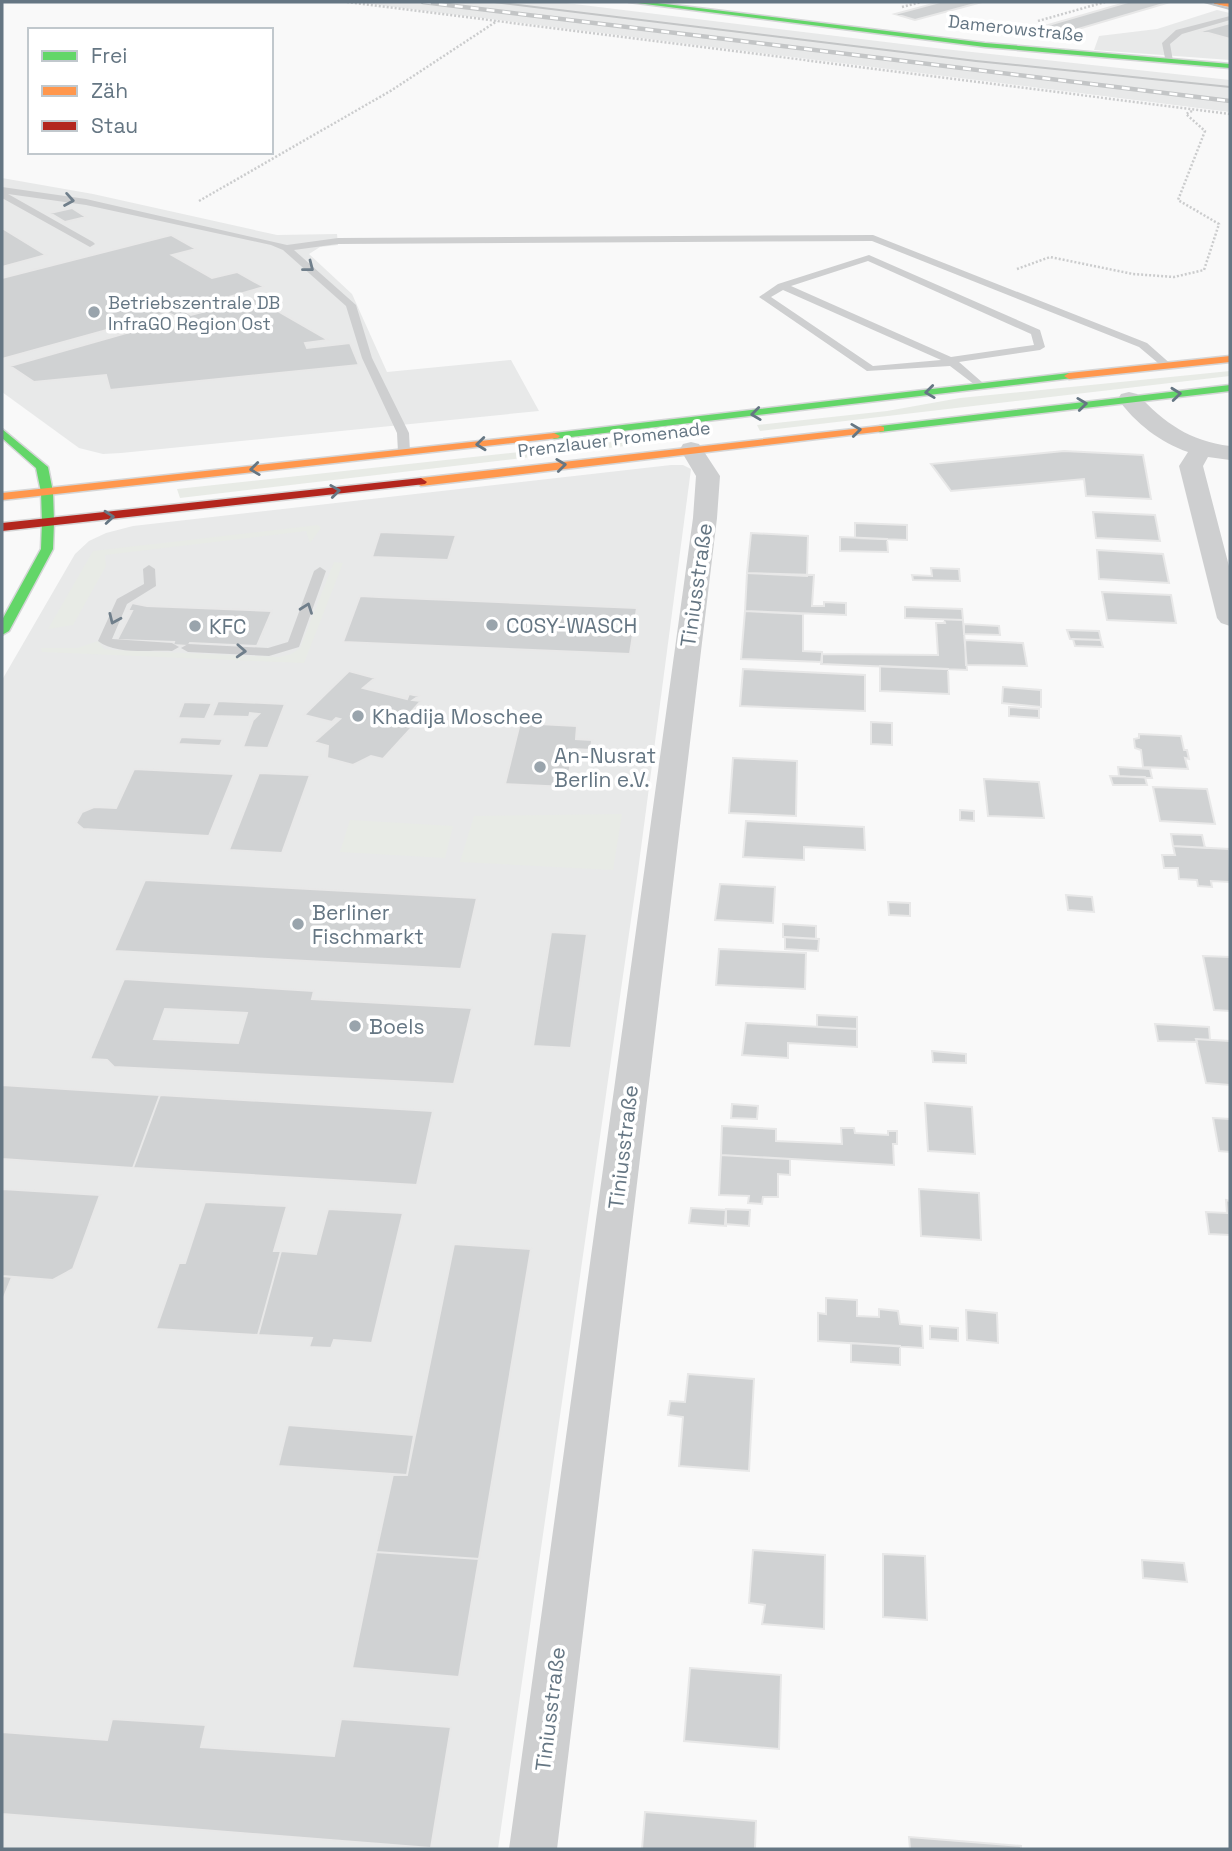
<svg xmlns="http://www.w3.org/2000/svg" width="1232" height="1851" font-family="'Space Grotesk',sans-serif">
	<rect width="100%" height="100%" fill="#f9f9f9"/>
	<path fill="#e8e9e9" d="M355,2H558L935,48L1230,80V112Z
		M1217,10L1230,13V60L1094,50L1099,36L1157,29Z
		M2,178L93,194L277,235L337,234L338,245L320,247L309,254L352,294L387,372L511,360L539,411L121,453L103,454L79,448L2,392Z
		M671,465H683L691,469L638,871L498,1849H2V680L75,554L89,541L106,533L133,526Z"/>
	<path fill="#e8ebe6" d="M1230,371V376L760,431L757,425L887,411L960,398Z
		M622,441L625,446L180,498L177,489Z
		M318,525L321,528L310,543L306,531L105,555L106,566L73,625L48,629L93,551Z
		M334,562L343,563L304,663L42,652L41,648H77L98,641L104,649L114,650L279,657L291,654L300,648Z
		M622,814L613,870L460,862L474,816Z
		M350,820L453,826L445,858L340,852Z"/>
	<path fill="#d0d2d3" stroke="#e8e8e8" stroke-width="2" fill-rule="evenodd" d="M940,2H982L915,20L895,14Z
		M1128,2H1170L1068,32L1045,26Z
		M1230,23V39L1201,31Z
		M72,208L86,217L65,222L50,213Z
		M2,228L46,255L2,267Z
		M171,235L196,249L172,255L212,278L237,272L264,287L183,310L191,315L255,298L328,340L305,343L307,348L350,343L359,365L110,390L106,375L34,382L10,366L179,318L168,313L2,359V278Z
		M1064,451L1143,455L1151,499L1086,496L1084,479L951,491L931,464Z
		M1093,512L1155,515L1160,541L1096,538Z
		M855,523L907,525V540L855,538Z
		M380,532L456,535L448,560L372,557Z
		M751,533L808,536L807,576L747,573Z
		M840,537L887,539L888,552L840,551Z
		M1097,550L1163,554L1169,583L1099,579Z
		M931,568L959,569L960,581L913,580L912,575L932,576Z
		M747,573L814,575L812,606H824V602L846,603V615L745,611Z
		M1102,592L1171,595L1176,623L1107,620Z
		M360,596L379,597L637,608L630,654L343,642Z
		M132,603L147,606L272,611L257,646L190,643L188,646L173,645L174,642L117,640L132,611H128Z
		M905,607L962,609L963,620L905,618Z
		M745,611L803,614V651L822,652V662L741,659Z
		M944,620H963L967,670L821,664L822,654L938,655L936,623H945Z
		M964,624L999,626L1000,635L964,634Z
		M1067,630L1099,631L1101,640L1070,639Z
		M1073,639L1101,640L1103,647L1075,646Z
		M965,640L1023,643L1027,666L966,665Z
		M880,666L948,669L949,694L880,691Z
		M743,669L865,675V711L740,706Z
		M349,671L375,678L363,688L407,699L409,694L419,696L413,700L421,701L403,721L415,724L383,759L371,756L353,765L327,758L328,746L314,742L340,719L336,718L332,722L304,715Z
		M1003,687L1041,690V707L1002,703Z
		M218,701L285,704L268,748L243,747L253,720L259,714L250,713L249,717L212,716Z
		M184,702L212,703L205,719L178,718Z
		M1009,707L1039,709V718L1009,716Z
		M871,722L892,723V745L871,744Z
		M520,723L577,726L576,739L592,740L591,750L573,749L567,787L505,784Z
		M1139,734L1181,736L1184,750H1187L1189,759L1185,758L1188,769L1143,767L1141,750L1135,748L1134,739L1139,738Z
		M181,737L223,739L220,746L178,744Z
		M733,758L797,761L796,816L729,813Z
		M1118,767L1150,769L1152,778L1119,776Z
		M134,769L234,774L209,836L83,829L76,823L82,812L94,807L116,808Z
		M259,773L310,775L282,853L229,850Z
		M1110,776L1145,777L1147,785H1113Z
		M984,779L1039,782L1044,818L988,816Z
		M1153,787L1207,789L1215,824L1160,821Z
		M960,810L974,811V821L960,820Z
		M746,821L864,827L865,850L804,847V860L743,857Z
		M1171,834L1202,835L1205,848L1173,846Z
		M1173,846L1229,849L1230,882L1211,881L1212,887L1198,886L1197,880L1179,879L1178,868H1164L1162,855H1175Z
		M145,880L477,898L461,969L114,951Z
		M720,884L775,887L773,923L715,920Z
		M1066,895L1092,897L1094,912L1068,910Z
		M888,902L910,903V916L889,915Z
		M783,924L816,926V939L783,937Z
		M551,932L587,934L571,1048L533,1046Z
		M785,937L819,939L818,951L785,949Z
		M719,949L806,953L805,989L716,985Z
		M1203,956L1230,957V1011L1214,1010Z
		M124,979L314,991L312,999L472,1008L454,1084L114,1067L107,1060L90,1059ZM165,1009L247,1013L238,1043L154,1039Z
		M817,1015L857,1017V1029L817,1027Z
		M746,1023L857,1029V1047L788,1043V1058L742,1055Z
		M1155,1024L1209,1027L1210,1040L1196,1039L1197,1042L1158,1041Z
		M1196,1039L1230,1041V1085L1206,1083Z
		M932,1051L966,1054V1063L933,1062Z
		M2,1085L160,1095L133,1168L2,1159Z
		M160,1095L433,1111L417,1185L133,1168Z
		M925,1103L972,1107L975,1154L928,1151Z
		M732,1104L758,1106L757,1119L731,1118Z
		M1213,1118L1230,1119V1152L1219,1151Z
		M722,1126L776,1129V1141L842,1144L841,1128H854L855,1133L888,1135V1131H897V1144H893L894,1165L721,1155Z
		M721,1155L790,1159V1175L778,1174V1197H763L762,1204L748,1203L749,1196L719,1195Z
		M2,1189L100,1195L73,1269L53,1280L2,1276Z
		M919,1189L979,1193L981,1240L921,1236Z
		M1226,1200L1230,1201V1235L1209,1234L1206,1212L1227,1213Z
		M205,1202L287,1206L274,1251H281L258,1335L156,1329L179,1263H185Z
		M691,1208L726,1210V1226L689,1223Z
		M328,1209L403,1213L372,1343L334,1340L331,1348L309,1347L312,1338L258,1335L281,1251L316,1254Z
		M726,1209L750,1210L749,1226L725,1224Z
		M454,1244L531,1249L479,1559L376,1552L393,1474L407,1475Z
		M2,1276L12,1277L2,1302Z
		M826,1298L857,1300V1316L879,1317V1309L898,1311L900,1324L922,1326L923,1348L818,1341V1313L826,1314Z
		M966,1310L997,1313L998,1343L967,1340Z
		M930,1326L958,1328V1341L930,1339Z
		M851,1343L900,1346V1365L851,1362Z
		M688,1374L754,1379L749,1471L679,1466L683,1417L668,1415L670,1401L685,1402Z
		M288,1425L414,1435L407,1475L278,1466Z
		M753,1550L825,1555L824,1629L762,1624L765,1605L749,1603Z
		M376,1552L479,1559L459,1677L352,1668Z
		M883,1554L925,1556L927,1620L883,1617Z
		M1142,1560L1184,1563L1187,1582L1143,1578Z
		M690,1668L781,1675L779,1749L684,1741Z
		M112,1719L206,1725L201,1747L334,1756L341,1719L451,1727L431,1848L2,1814V1732L107,1740Z
		M645,1812L756,1821L755,1849H642Z
		M909,1837L1021,1846V1849H910Z"/>
	<g fill="none" stroke-linecap="round" stroke-linejoin="round">
		<g stroke="#d5d6d7" stroke-width="3">
			<path id="fast" d="M629,2H649L985,43L1230,64V68L985,47Z
				M1069,373L1073,374V378L554,439L548,436L554,433Z
				M1230,385V391L880,432L874,429L880,426Z
				M2,429L48,467L53,492L54,522L53,549L9,631L2,635V620L41,549L42,522L41,492L36,468L2,438Z"/>
		</g>
		<g stroke="#d5d6d7" stroke-width="3">
			<path id="slow" d="M1214,2L1230,3V7L1214,4Z
				M1230,356V362L1069,379L1064,376L1069,373Z
				M880,426L884,427V431L421,486L415,482L421,478Z
				M554,433L560,436L558,438L2,500V493Z"/>
		</g>
		<g stroke="#d5d6d7" stroke-width="3">
			<path id="jam" d="M421,478L427,482L425,484L2,531V523Z"/>
		</g>
		<path stroke="#cbcccd" stroke-width="2.5" stroke-dasharray="2 2" stroke-linecap="butt" d="M347,2L1230,114
			M902,7L921,2
			M1038,21L1105,2
			M199,201L392,90L497,21
			M1017,269L1050,257L1133,274L1174,277L1204,270L1219,224L1178,200L1205,131L1186,114L1192,111"/>
		<path fill="#cecfd0" fill-rule="evenodd" d="M1230,16V20L1182,34L1170,44L1173,61L1166,63L1162,43L1176,30Z
			M2,187L86,199L287,245L338,238L873,235L1147,343L1173,366L1164,368L1139,347L872,241L338,244L294,250L356,305L372,358L409,433L410,452L404,455L398,452L397,433L362,358L346,306L283,250L271,245L86,205L8,194L93,242L95,244L90,247L2,198Z
			M869,255L1040,330L1045,347L1040,350L959,362L983,383L984,385L979,388L950,366L867,371L759,297L778,284ZM868,261L1031,334L1034,345L951,357L791,286ZM783,290L941,360L873,366L771,297Z
			M149,565L155,569L156,586L127,604L112,639L172,643L179,647L172,651C150,650 116,655 98,641L117,599L144,584L143,569Z
			M320,567L326,571L299,647L269,656L188,652L181,648L188,644L268,648L288,642L314,571Z"/>
		<path fill="#cecfd0" fill-rule="evenodd" d="M1129,392L1137,394C1165,423 1189,441 1230,446V460L1208,457L1203,466L1230,570V626L1221,623L1217,618L1179,466L1188,452C1161,443 1135,423 1118,399L1121,394Z
			M691,442L699,444L720,476L717,518L557,1849H509L693,518L696,476L680,449L683,444Z"/>
		<use href="#fast" fill="#63d668" fill-rule="evenodd"/>
		<use href="#slow" fill="#ff974d" fill-rule="evenodd"/>
		<use href="#jam" fill="#b3261e" fill-rule="evenodd"/>
		<path stroke="#c3c5c6" stroke-width="2" d="M494,2L976,61L1230,87
			M1204,2L1230,9"/>
		<g stroke="#c3c5c6" stroke-width="4.5">
			<path id="rail" d="M423,2L1230,101"/>
		</g>
		<use href="#rail" stroke="#fff" stroke-width="2.5" stroke-dasharray="8" stroke-linecap="butt"/>
	</g>
	<defs><path id="oneway-chevron" d="M-2-3.5L2.5 0L-2 3.5" fill="none" stroke-width="1.6" stroke-linecap="round" stroke-linejoin="round" transform="scale(1.75)"/></defs>
	<g stroke="#707f8b">
		<use href="#oneway-chevron" transform="translate(69 200) rotate(10)"/>
		<use href="#oneway-chevron" transform="translate(309 267) rotate(38)"/>
		<use href="#oneway-chevron" transform="translate(307 608) rotate(-70)"/>
		<use href="#oneway-chevron" transform="translate(114 619) rotate(114)"/>
		<use href="#oneway-chevron" transform="translate(241 651) rotate(3)"/>
	</g>
	<g stroke="#657683">
		<use href="#oneway-chevron" transform="translate(930 392) rotate(173)"/>
		<use href="#oneway-chevron" transform="translate(1176 394) rotate(-6)"/>
		<use href="#oneway-chevron" transform="translate(1082 404) rotate(-7)"/>
		<use href="#oneway-chevron" transform="translate(756 414) rotate(173)"/>
		<use href="#oneway-chevron" transform="translate(856 430) rotate(-7)"/>
		<use href="#oneway-chevron" transform="translate(481 444) rotate(174)"/>
		<use href="#oneway-chevron" transform="translate(561 465) rotate(-7)"/>
		<use href="#oneway-chevron" transform="translate(255 469) rotate(173)"/>
		<use href="#oneway-chevron" transform="translate(335 491) rotate(-7)"/>
		<use href="#oneway-chevron" transform="translate(109 517) rotate(-5)"/>
	</g>
	<g fill="#99a4ac" stroke="#fff" stroke-width="2.5">
		<circle cx="94" cy="312" r="7"/>
		<circle cx="492" cy="625" r="7"/>
		<circle cx="195" cy="626" r="7"/>
		<circle cx="358" cy="716" r="7"/>
		<circle cx="540" cy="767" r="7"/>
		<circle cx="298" cy="924" r="7"/>
		<circle cx="355" cy="1026" r="7"/>
	</g>
	<g text-anchor="middle" dominant-baseline="central" stroke-width="7" stroke-linejoin="round" paint-order="stroke">
		<g font-size="18" fill="#657683" stroke="#fff">
			<text transform="translate(1016 28) rotate(6)">Damerowstraße</text>
			<text transform="translate(614 439) rotate(-7)">Prenzlauer Promenade</text>
		</g>
		<g font-size="18" fill="#657683" stroke="#fff" text-anchor="start">
			<text x="108" y="302">Betriebszentrale DB<tspan x="108" dy="21">InfraGO Region Ost</tspan></text>
		</g>
		<g font-size="21" fill="#657683" stroke="#fff">
			<text transform="translate(696 585) rotate(-82)">Tiniusstraße</text>
			<text transform="translate(623 1147) rotate(-83)">Tiniusstraße</text>
			<text transform="translate(550 1709) rotate(-83)">Tiniusstraße</text>
		</g>
		<g font-size="21" fill="#657683" stroke="#fff" text-anchor="start">
			<text x="506" y="625">COSY-WASCH</text>
			<text x="209" y="626">KFC</text>
			<text x="372" y="716">Khadija Moschee</text>
			<text x="554" y="755">An-Nusrat<tspan x="554" dy="24">Berlin e.V.</tspan></text>
			<text x="312" y="912">Berliner<tspan x="312" dy="24">Fischmarkt</tspan></text>
			<text x="369" y="1026">Boels</text>
		</g>
	</g>
	<rect width="1232" height="1851" fill="none" stroke="#657683" stroke-width="7"/>
	<rect x="28" y="28" width="245" height="126" fill="#ffffff" stroke="#c1c8cd" stroke-width="2"/>
	<rect x="42" y="51" width="35" height="10" fill="#63d668" stroke="#c1c8cd" stroke-width="2"/>
	<text x="91" y="63" font-size="21" fill="#657683">Frei</text>
	<rect x="42" y="86" width="35" height="10" fill="#ff974d" stroke="#c1c8cd" stroke-width="2"/>
	<text x="91" y="98" font-size="21" fill="#657683">Zäh</text>
	<rect x="42" y="121" width="35" height="10" fill="#b3261e" stroke="#c1c8cd" stroke-width="2"/>
	<text x="91" y="133" font-size="21" fill="#657683">Stau</text>
</svg>
